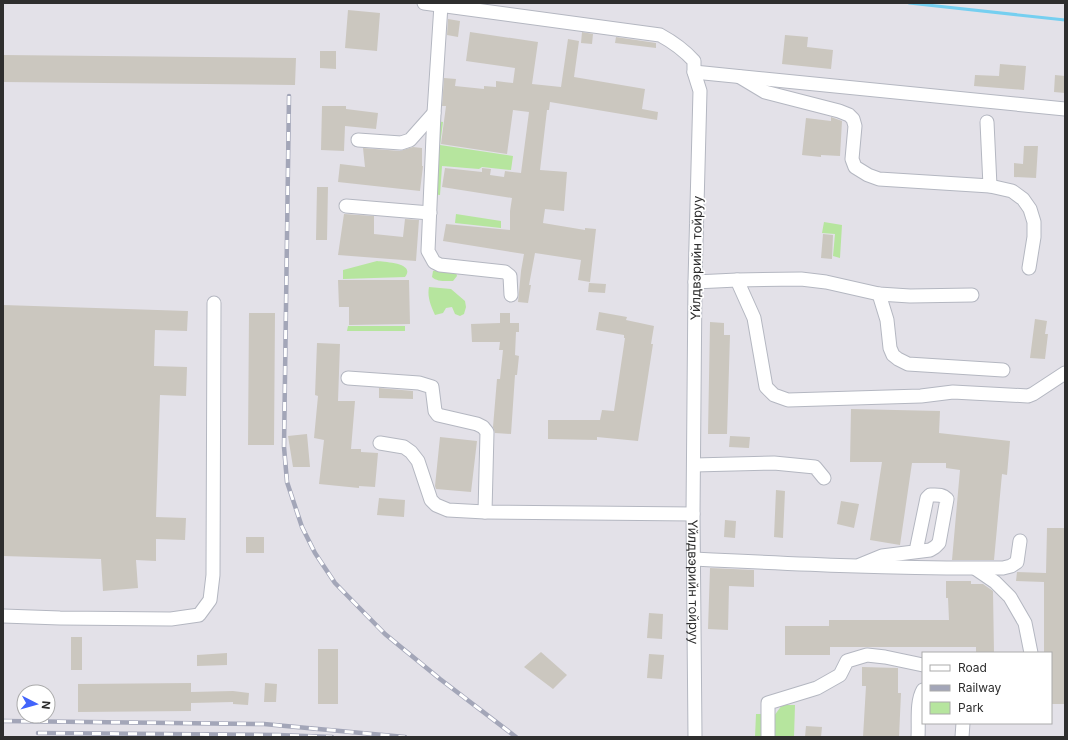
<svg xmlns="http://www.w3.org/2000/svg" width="1068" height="740" font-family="Inter,sans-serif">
	<rect width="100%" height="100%" fill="#efe9e1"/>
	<path fill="#e3e1e8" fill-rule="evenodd" d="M3,3H1065V737H3ZM923,653H1051V723H923ZM24,692H48V716H24Z"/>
	<path fill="#b6e59e" d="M436,121L443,122L440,145L513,156L511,170L482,167L479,169L442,166L440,195L432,194Z
		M456,214L501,221V228L455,223Z
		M824,222L842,225L840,258L833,256L835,234L822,233Z
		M377,261C385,262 416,263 405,277L343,279V270Z
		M450,266L455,269L457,276L453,281C446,281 437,282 432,277L433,271Z
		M429,287L451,289L465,301L466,307L464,314L460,316L455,314L452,307L446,308L443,313L435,315C431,306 427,297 429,287Z
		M348,326H405V331H347Z
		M782,705H795L794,737H774V716Z
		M756,714H765V737H755Z"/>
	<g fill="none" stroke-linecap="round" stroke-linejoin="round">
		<path stroke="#75cff0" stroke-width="3" d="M909,3L1065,20"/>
	</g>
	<path fill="#cbc7bf" d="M348,10L380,13L377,51L345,48Z
		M448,19L460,21L458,37L447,35Z
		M470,32L538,42L532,84L561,87L568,39L579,41L574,77L645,89L642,109L658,112L657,120L550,102L549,110H547L540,170L567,172L564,211L545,209L543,223L585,230V228L596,229L590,282L578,280L581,260L535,253L529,285H531L528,303L518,302L521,271L524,254L443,241L446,224L510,230V211L512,198L442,187L445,168L482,172V168L491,169L490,175L504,177L505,171L521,173L529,112L513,110L507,154L441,144L446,106H442L444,78L456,79L455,86L484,89V86L496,87V81L513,83L515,68L466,61Z
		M582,32L593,34L592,44L581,43Z
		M785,35L808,37L807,47L833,50L831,69L782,64Z
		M616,37L656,43V48L615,43Z
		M320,51H336V69L320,68Z
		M3,55L296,58L295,85L3,82Z
		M1000,64L1026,66L1024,90L974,86L975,75L999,76Z
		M1055,75L1065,76V93L1054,92Z
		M322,106H346V109L378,113L376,129L345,126L344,151L321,150Z
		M831,117L842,121L840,156L821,155V157L802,155L806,118L831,121Z
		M1024,146H1038L1036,178L1014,177V163L1023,164Z
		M413,147L422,148V166H423L420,191L338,182L340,164L365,167L363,148L400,151Z
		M317,187H328L327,240H316Z
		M344,214L374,216V234L403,237L405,219L419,220L416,261L338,255Z
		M823,234L833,235L832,259L821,258Z
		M338,280H409L410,324L349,325V307H339Z
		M589,283L606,284L605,293L588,292Z
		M3,305L188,311L187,331L155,330L154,366L187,367L186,396L160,395L156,517L186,518L185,540L156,539V561L136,560L138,588L103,591L101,559L3,556Z
		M599,312L627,317L626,320L654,326L651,344H653L638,441L597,437V440L548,439V420H600L602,410L614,411L625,338H624V335L596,330Z
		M249,313H275L274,445H248Z
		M500,313H510V323H519V332H516L515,355L519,356L517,375H515L511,434L495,433L493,427L497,379H500L503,350H499L500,342H472L471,324L500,323Z
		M1035,319L1047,321L1045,334H1048L1045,359L1030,358Z
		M710,322L724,323V335H730L727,434H708Z
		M317,343L340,344L338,401H355L351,449H361V452L378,453L375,487L359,486V488L319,484L324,440L314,438L318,396L315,395Z
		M379,388L413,391V399L379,398Z
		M851,409L940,411L939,433L1010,441L1007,475L1002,474L994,560H952L960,470L946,468V463H912L900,545L870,540L882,462H850Z
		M307,434L310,467H293L288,436Z
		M730,436L750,437L749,448L729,447Z
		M440,437L477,441L471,492L436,489L435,486Z
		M776,490L785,491L783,538L774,537Z
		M379,498L405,500L404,517L377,515Z
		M841,501L859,504L854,528L837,524Z
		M725,520L736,521L735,538L724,537Z
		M1047,528H1065V704H1051V653H1044V582L1016,581L1017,572L1046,573Z
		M246,537H264V553H246Z
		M710,568L754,570V587L729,586L728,630L708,629Z
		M946,581H971V584H983L993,591L994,653H976V647H830V655H785V626H829V620H949L948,598H946Z
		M649,613L663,614L662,639L647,638Z
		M71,637H82V670H71Z
		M318,649H338V704H318Z
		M541,652L567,675L553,689L524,667Z
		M227,653V665L197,666V655Z
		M649,654L664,655L662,679L647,678Z
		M862,667L898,668V693H901L899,737H863L866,686H862Z
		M191,683V692L233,691L249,693L248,705L233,704V702L191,703V711L78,712V684Z
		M265,683L277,684L276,702H264Z
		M806,726L822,727L821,737H805Z"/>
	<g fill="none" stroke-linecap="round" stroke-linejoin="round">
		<g stroke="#b4b7c1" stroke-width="15">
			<g id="minor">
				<path id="s1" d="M424,3L660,35C673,42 684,50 694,61V72L700,91L695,282L693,514L695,737"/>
				<path d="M441,5L434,113L428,251L434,262L440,265L505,272L510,276L511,295"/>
				<path d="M694,72L1065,109"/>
				<path d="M740,77L765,92L839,111L849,115L853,119L855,126L852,159L855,167L868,175L879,179L990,186L1012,191L1023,199L1030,209L1034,222V237L1029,268"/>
				<path d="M987,122L990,186"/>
				<path d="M358,140L401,143L410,140L434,113"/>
				<path d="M346,206L430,213"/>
				<path d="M737,280L801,279L826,282L879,294L910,296L972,295"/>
				<path d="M695,282L737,280L754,318L766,387L774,395L788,400L921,396L953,392L1028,396L1033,394L1065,373"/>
				<path d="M879,294L887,320L890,348L893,355L898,359L908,364L1003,370"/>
				<path d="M348,378L419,383L432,387L435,411L438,415L477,424L483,427L487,432L485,512"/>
				<path d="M380,443L404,447L411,452L418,461L431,500L436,505L448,510L485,512L693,514"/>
				<path d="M694,465L774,463L815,467L824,478"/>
				<path d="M694,559C797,564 900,569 1003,568L1011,566L1017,562L1020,541"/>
				<path d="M860,565L882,556L930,550L935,547L939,543L947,499C942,494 937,495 930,495L927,498L916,551"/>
				<path d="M976,569L995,582L1010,597L1025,623L1031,653"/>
				<path d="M3,616L60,618L171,619L199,615L210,600L213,575L214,303"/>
				<path d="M768,737V703L817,688L840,675L847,661L867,655L885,657L923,665"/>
				<path d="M918,737C919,723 916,702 923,690"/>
				<path d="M962,737L963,723"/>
			</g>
		</g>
		<use href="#minor" stroke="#fff" stroke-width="13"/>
		<g stroke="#a3a6b8" stroke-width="4.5">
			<path id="rail" d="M289,96L284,447L287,482L302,527L315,553L335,583L385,634L440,679L516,737
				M3,721L264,724L405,737
				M38,733L278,735L332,737"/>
		</g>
		<use href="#rail" stroke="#fff" stroke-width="3" stroke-dasharray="9" stroke-linecap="butt"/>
	</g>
	<g text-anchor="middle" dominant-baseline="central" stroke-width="3.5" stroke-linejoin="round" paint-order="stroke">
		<g font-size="13" fill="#2e2e2e" stroke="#fff">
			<text transform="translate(696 258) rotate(-89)">Үйлдвэрийн тойруу</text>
			<text stroke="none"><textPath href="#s1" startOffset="803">Үйлдвэрийн тойруу</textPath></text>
		</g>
	</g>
	<rect width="1068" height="740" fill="none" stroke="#2e2e2e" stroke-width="8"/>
	<rect x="922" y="652" width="130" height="72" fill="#ffffff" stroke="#ababab"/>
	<rect x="930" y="665" width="20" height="6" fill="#ffffff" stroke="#ababab"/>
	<text x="958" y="672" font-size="12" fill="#2e2e2e">Road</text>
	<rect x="930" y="685" width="20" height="6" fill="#a3a6b8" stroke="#ababab"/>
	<text x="958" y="692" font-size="12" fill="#2e2e2e">Railway</text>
	<rect x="930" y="702" width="20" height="12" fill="#b6e59e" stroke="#ababab"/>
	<text x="958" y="712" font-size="12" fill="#2e2e2e">Park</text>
	<g transform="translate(36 704) rotate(96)"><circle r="19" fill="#ffffff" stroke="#ababab"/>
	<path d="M0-3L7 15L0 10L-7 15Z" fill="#4264fb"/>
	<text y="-6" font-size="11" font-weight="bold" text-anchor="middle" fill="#2e2e2e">N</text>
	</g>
</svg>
